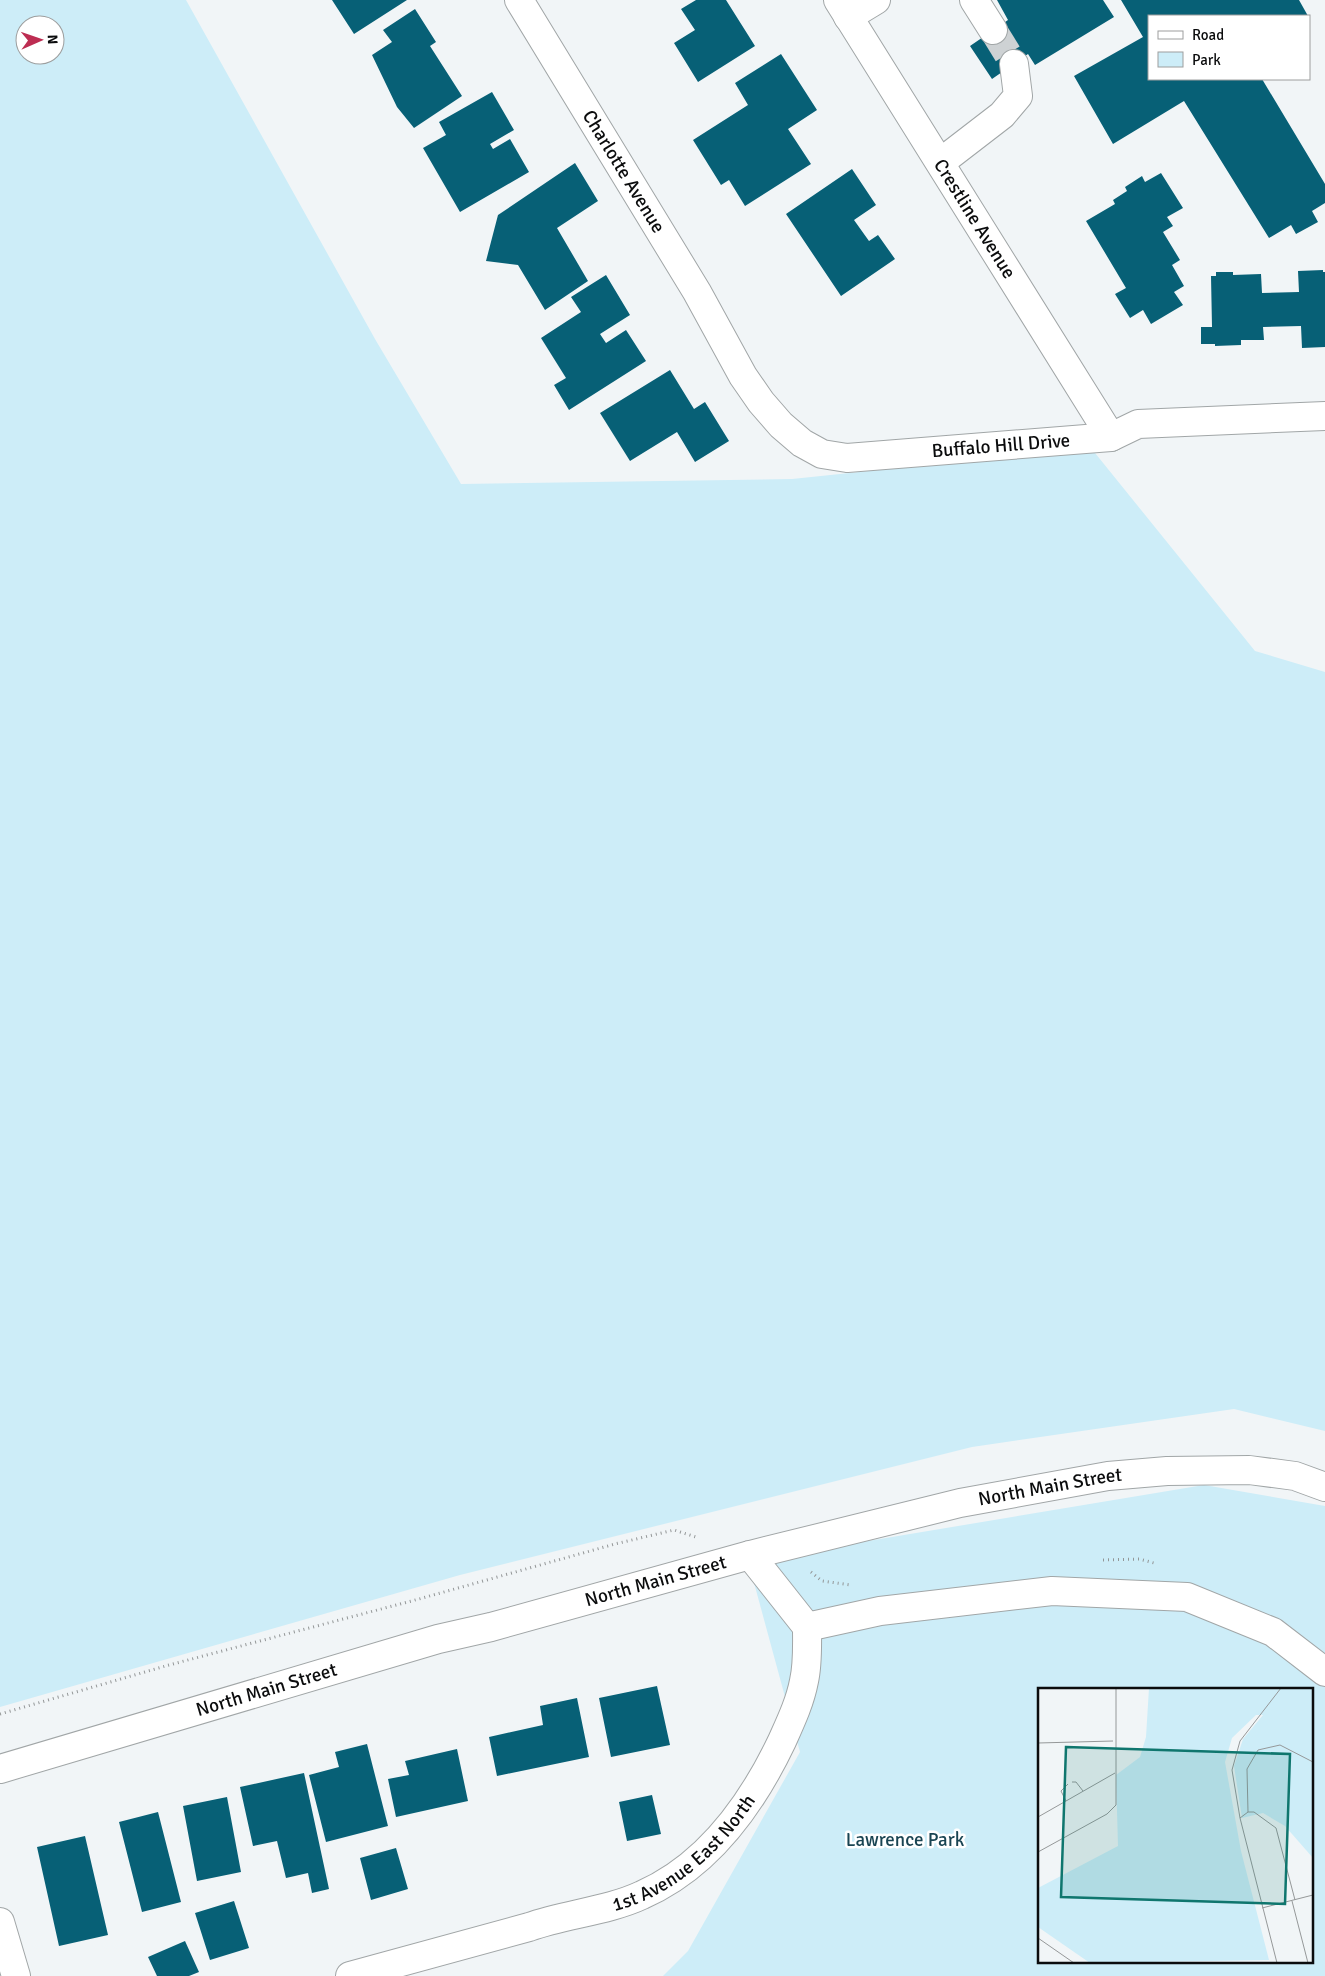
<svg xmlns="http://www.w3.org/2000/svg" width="1325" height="1976" font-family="Signika,sans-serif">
	<rect width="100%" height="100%" fill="#f1f5f7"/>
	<path fill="#cdedf8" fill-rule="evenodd" d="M0,0H186L375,339L461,484L792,479L1091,448L1255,651L1325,672V1431L1234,1409L972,1447L460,1575L0,1707ZM25,25H55V55H25Z
		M1204,1485L1325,1506V1976H663L688,1951L800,1752L750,1568L826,1548ZM1039,1690H1311V1962H1039Z"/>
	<path fill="#076076" d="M332,0H407L354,34Z
		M696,0H726L755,46L698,82L674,43L695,30L681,9Z
		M997,0H1103L1114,17L1035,65L1028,54L992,79L970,46L1008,20Z
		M1121,0H1299L1308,16H1149V79H1262L1325,184V203L1312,211L1318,222L1296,234L1291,225L1269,238L1184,101L1113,144L1074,76L1143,37Z
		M415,9L436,42L430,46L462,96L414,128L397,107L372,55L392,42L383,30Z
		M781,54L817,110L788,129L811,164L745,206L729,180L721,185L693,140L748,105L735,83Z
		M492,92L514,130L490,144L493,149L510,139L529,172L460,212L423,148L446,135L439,122Z
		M575,163L598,201L557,228L588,281L545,310L518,265L486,261L498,215Z
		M852,169L876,205L854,220L869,241L878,235L895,259L841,296L786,214Z
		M1161,173L1183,208L1167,217L1173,226L1163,232L1180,260L1172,265L1184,286L1174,292L1183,305L1151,324L1143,310L1130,318L1115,294L1126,288L1086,221L1115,204L1113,200L1127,191L1125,187L1142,176L1145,182Z
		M1323,270V272H1325V347L1302,348L1301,326L1263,327L1264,340H1241V345L1215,346V344H1201V327H1212L1211,276H1216V272H1233V275L1261,274L1262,293L1299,292L1298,271Z
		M606,275L630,315L600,334L606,343L626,330L646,361L569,410L554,385L566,378L541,338L581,312L571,297Z
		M670,370L694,409L705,402L729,441L695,462L677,432L630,461L600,413Z
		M657,1686L670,1745L611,1757L599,1698Z
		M577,1698L589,1757L497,1776L489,1737L543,1725L540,1706Z
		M367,1744L388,1826L326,1842L309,1775L339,1767L335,1752Z
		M457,1749L468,1801L396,1817L388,1779L409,1775L405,1761Z
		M304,1773L329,1889L312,1893L308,1873L286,1878L277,1841L253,1846L240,1787Z
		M652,1795L661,1834L627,1841L619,1802Z
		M227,1797L241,1872L197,1881L183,1806Z
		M158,1812L181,1902L142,1912L119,1822Z
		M85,1836L108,1935L59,1946L37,1847Z
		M396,1848L408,1889L371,1900L360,1858Z
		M234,1901L249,1948L210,1960L195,1913Z
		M185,1941L199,1972L189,1976H157L148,1957Z"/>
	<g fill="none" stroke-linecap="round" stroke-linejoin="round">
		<path stroke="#ced2d4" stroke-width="28" stroke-dasharray="28 14" stroke-linecap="butt" d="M993,30L1014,64"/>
		<g stroke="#a1a6a7" stroke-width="30">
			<g id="minor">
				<path id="s1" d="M519,0L697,292L743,376L761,402L781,425L802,443L822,454L847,458L1111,437L1138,424L1325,416"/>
				<path id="s2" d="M838,0L1111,437"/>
				<path d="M974,0L993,30"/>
				<path d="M848,17L876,0"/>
				<path d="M941,162L1002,115L1018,96L1014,64"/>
				<path d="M807,1627L880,1611L1052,1591L1187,1597L1273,1632L1325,1672"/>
				<path id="s3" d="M0,1769L438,1639L491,1627L750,1555L960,1503L1108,1476L1167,1471L1249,1470L1295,1476L1325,1487"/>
				<path d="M0,1922L16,1976"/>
				<path id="s4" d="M350,1976L529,1927C565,1914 608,1911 642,1895C708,1866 752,1804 782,1741C791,1721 800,1702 804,1681C808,1664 807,1645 807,1627L750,1555"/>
			</g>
		</g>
		<path stroke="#939697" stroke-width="3" stroke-dasharray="1 4" stroke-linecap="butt" d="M1103,1560L1139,1559L1154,1563
			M811,1572L822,1581L851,1585
			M0,1714L169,1665L419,1599L615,1544L674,1530L696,1537"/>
		<use href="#minor" stroke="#fff" stroke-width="28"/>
	</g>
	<g text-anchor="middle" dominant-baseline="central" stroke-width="5" stroke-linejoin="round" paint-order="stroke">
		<g font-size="19" fill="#0b0c0d" stroke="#fff">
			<text stroke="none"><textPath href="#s1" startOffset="201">Charlotte Avenue</textPath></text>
			<text stroke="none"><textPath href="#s2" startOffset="258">Crestline Avenue</textPath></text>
			<text stroke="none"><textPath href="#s1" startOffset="730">Buffalo Hill Drive</textPath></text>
			<text stroke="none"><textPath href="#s3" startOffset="1088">North Main Street</textPath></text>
			<text stroke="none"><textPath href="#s3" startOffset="682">North Main Street</textPath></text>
			<text stroke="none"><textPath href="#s3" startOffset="278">North Main Street</textPath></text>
			<text stroke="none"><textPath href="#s4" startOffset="362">1st Avenue East North</textPath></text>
		</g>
		<g font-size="19" fill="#194452" stroke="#fff">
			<text x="905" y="1840">Lawrence Park</text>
		</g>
	</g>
	<g transform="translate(1038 1688)">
		<rect width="275" height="275" fill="#f1f5f7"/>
		<path d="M111,0H275V170L247,138L225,125L204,130L196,78L205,51L225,27H218L194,50L187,74L203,163L231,272L52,275L0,239V200L80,158L78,87L102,69L108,49Z" fill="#cdedf8"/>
		<path fill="none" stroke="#959899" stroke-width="1" d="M0,55L75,53M34,94H38L45,103M28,113L23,103L30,96M210,124L209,81L220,62L242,57L275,74M0,129L77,85M202,130L210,124H216L238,140L257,212M0,164L69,126L78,117V0M254,213L270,275M224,220L275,207M0,250L36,275M239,275L202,130L194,82L202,53L243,0"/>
		<path fill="#0f766e" fill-opacity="0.15" stroke="#0f766e" stroke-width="2.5" d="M28,59L252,66L247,216L23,209Z"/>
		<rect width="275" height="275" fill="none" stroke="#0b0c0d" stroke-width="2.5"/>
	</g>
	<rect x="1148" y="15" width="162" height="65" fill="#ffffff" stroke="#9d9e9e"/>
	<rect x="1158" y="31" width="25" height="8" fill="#ffffff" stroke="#9d9e9e"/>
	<text x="1192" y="40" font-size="15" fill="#0b0c0d">Road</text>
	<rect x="1158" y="52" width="25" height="15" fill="#cdedf8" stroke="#9d9e9e"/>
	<text x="1192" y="65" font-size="15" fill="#0b0c0d">Park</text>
	<g transform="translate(40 40) rotate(88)"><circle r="24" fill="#ffffff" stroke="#9d9e9e"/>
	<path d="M0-4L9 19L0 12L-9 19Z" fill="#bd2d52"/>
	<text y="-8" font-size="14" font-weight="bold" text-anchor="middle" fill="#0b0c0d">N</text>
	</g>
</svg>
